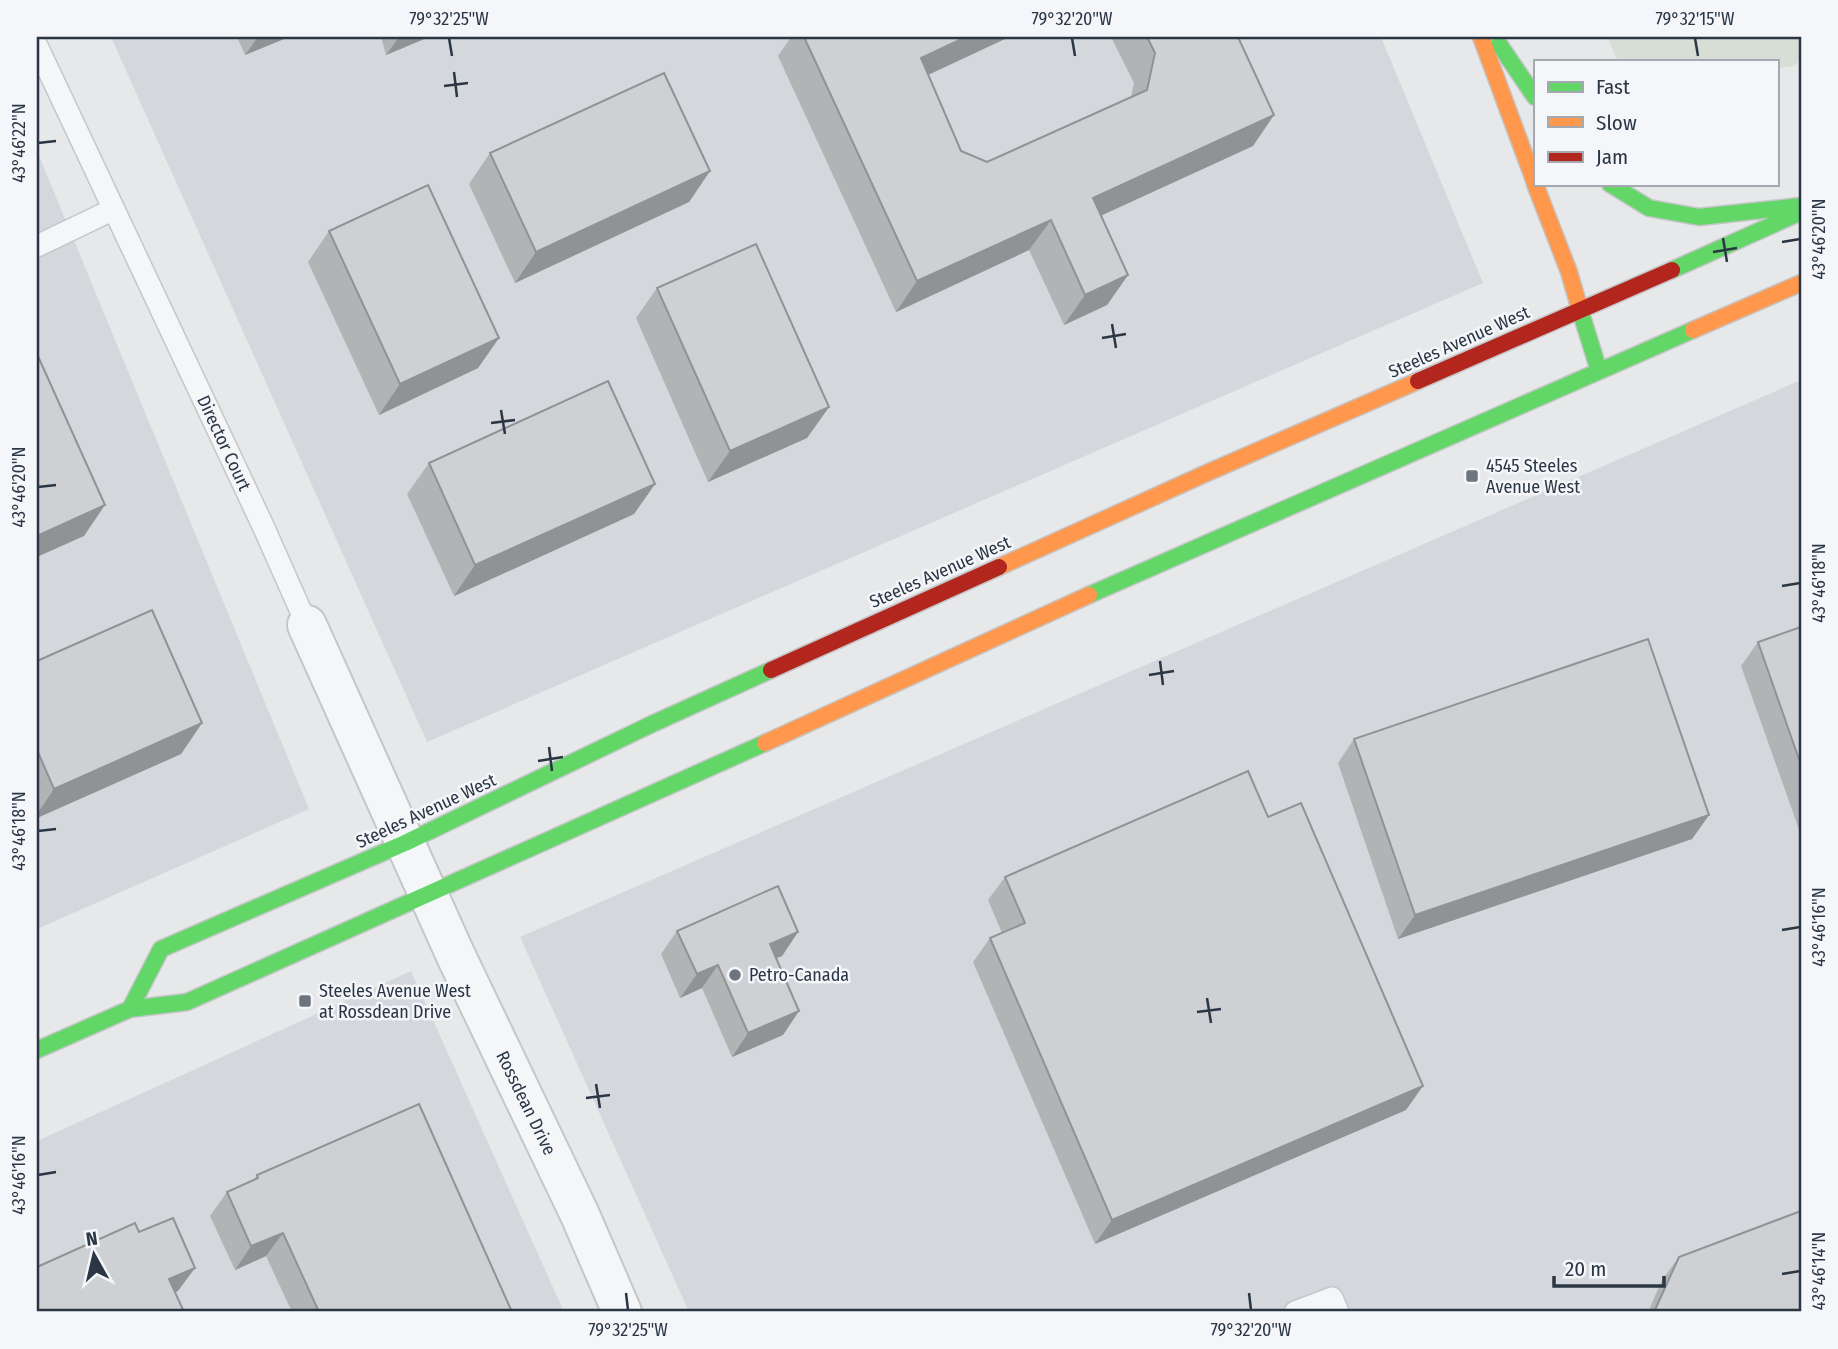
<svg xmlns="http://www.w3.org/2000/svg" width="1838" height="1349" font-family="'Fira Sans Condensed',sans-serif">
	<rect width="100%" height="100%" fill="#e6e8ea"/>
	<path fill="#d4d8dd" d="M111,37H1381L1483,283L427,742Z
		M37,151L309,809L37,929Z
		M1801,380V1312H689L520,937Z
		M411,971L564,1312H37V1141Z"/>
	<path fill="#d7ded6" d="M1607,37H1801V59L1794,66L1777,68V61H1618Z"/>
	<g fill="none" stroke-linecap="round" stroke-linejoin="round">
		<g stroke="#c4c6c8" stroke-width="24">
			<path id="lane" d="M37,46L264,528L307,625
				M37,246L114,209
				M1295,1312L1332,1298L1338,1312"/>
		</g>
		<g stroke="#c4c6c8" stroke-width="42">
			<path id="street" d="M307,625L456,956L580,1215L622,1312"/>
		</g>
		<g stroke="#c4c6c8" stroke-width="19">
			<path id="fast" d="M1499,44L1535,97
				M1610,184L1649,208L1699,217L1801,206
				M1672,270L1801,212
				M1580,310L1599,371
				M1089,595L1693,330
				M130,1009L161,949L405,843L652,724L771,670
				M37,1050L130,1009L187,1002L765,743"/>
		</g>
		<g stroke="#c4c6c8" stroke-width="19">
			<path id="slow" d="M1481,37L1535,183
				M1535,184L1569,272L1580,310
				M1693,330L1801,283
				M999,567L1209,472L1418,381
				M765,743L1089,595"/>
		</g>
		<g stroke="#c4c6c8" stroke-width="19">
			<path id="jam" d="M1418,381L1672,270
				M771,670L999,567"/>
		</g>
		<use href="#lane" stroke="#f5f6f7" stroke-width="21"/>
		<use href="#street" stroke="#f5f6f7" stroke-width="38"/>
		<use href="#fast" stroke="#63d668" stroke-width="16"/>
		<use href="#slow" stroke="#ff974d" stroke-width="16"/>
		<use href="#jam" stroke="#b3261e" stroke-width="16"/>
	</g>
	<path fill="#b1b3b5" d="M237,37H289L245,55Z
		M381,37H429L386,55Z
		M791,37H1009L928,75L961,151L987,162L1131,97L1134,83L1111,37H1238L1253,146L1101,215L1128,275L1107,305L1064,325L1029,250L896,312L778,56Z
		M490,153L710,171L689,202L515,283L469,184Z
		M329,231L499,338L478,368L379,415L308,262Z
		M657,288L829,407L807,438L708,482L636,318Z
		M429,463L655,484L634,514L454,596L407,494Z
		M1801,627V835L1741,666L1758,642Z
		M37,661L202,723L181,754L37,818Z
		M1354,739L1709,815L1692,839L1398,939L1338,763Z
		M1268,817L1406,1110L1095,1244L973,962L990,938L1002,933L988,900L1005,877Z
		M677,931L798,932L782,956L776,958L799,1011L783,1035L732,1057L702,988L680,998L661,954Z
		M257,1175L512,1312H292L266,1256L235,1270L210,1216L227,1192L254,1180Z
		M1679,1257L1801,1312H1648L1662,1280Z"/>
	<path fill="#909294" d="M258,37H289L245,55Z
		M399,37H429L386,55Z
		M966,37H1009L900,88L921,58Z
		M1274,115L1253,146L1072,229L1093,198Z
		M710,171L689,202L515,283L536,252Z
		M1051,220L1029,250L896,312L917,281Z
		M1128,275L1107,305L1064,325L1085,295Z
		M499,338L478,368L379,415L400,384Z
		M829,407L807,438L708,482L730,451Z
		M655,484L634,514L454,596L475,565Z
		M105,505L84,536L37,557V536Z
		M202,723L181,754L37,818V814L54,789Z
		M1709,815L1692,839L1398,939L1415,915Z
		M798,932L782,956L753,968L770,944Z
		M718,965L702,988L680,998L697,974Z
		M799,1011L783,1035L732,1057L748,1033Z
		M1423,1086L1406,1110L1095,1244L1112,1220Z
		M283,1233L266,1256L235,1270L251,1246Z
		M195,1268L178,1291L152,1303L169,1279Z"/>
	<path fill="#ced0d3" stroke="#909294" stroke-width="2" d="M804,37H966L921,58L961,151L987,162L1147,90L1155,53L1147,37H1238L1274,115L1093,198L1128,275L1085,295L1051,220L917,281Z
		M664,73L710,171L536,252L490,153Z
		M428,185L499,338L400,384L329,231Z
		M756,244L829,407L730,451L657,288Z
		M37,354L105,505L37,536Z
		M608,381L655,484L475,565L429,463Z
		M152,610L202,723L54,789L37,750V661Z
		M1801,627V765L1758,642Z
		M1648,639L1709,815L1415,915L1354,739Z
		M1248,771L1268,817L1301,803L1423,1086L1112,1220L990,938L1025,923L1005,877Z
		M778,886L798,932L770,944L799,1011L748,1033L718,965L697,974L677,931Z
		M419,1104L512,1312H319L283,1233L251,1246L227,1192L258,1178L257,1175Z
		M1801,1211V1312H1654L1679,1257Z
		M173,1218L195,1268L169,1279L184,1312H37V1267L135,1223L139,1232Z"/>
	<path fill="none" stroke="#2b3645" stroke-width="2.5" d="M449,38L452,56M1072,38L1075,56M1695,38L1698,56M454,72L457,97M444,86L468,83M38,143L56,141M1723,238L1727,262M1782,242L1800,239M1713,252L1737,248M1112,324L1116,348M1102,338L1126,334M501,410L505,434M491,423L515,420M38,487L56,485M1782,586L1800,583M1160,661L1163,685M1149,675L1174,671M549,747L552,771M538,761L563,757M38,831L56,829M1782,930L1800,927M1207,998L1211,1023M1197,1012L1221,1009M596,1084L600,1108M586,1098L610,1095M38,1175L56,1172M1782,1274L1800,1271M626,1293L628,1310M1249,1293L1251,1310"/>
	<g fill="#6c747f" stroke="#f4f6f9" stroke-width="2.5">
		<rect x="1465" y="469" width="14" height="14" rx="3.5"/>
		<circle cx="735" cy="975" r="7"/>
		<rect x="298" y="994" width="14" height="14" rx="3.5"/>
	</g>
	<g text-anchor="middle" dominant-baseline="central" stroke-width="5" stroke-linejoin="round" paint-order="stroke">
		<g font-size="18" fill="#2b3645" stroke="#f4f6f9">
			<text transform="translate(1459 342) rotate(-24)">Steeles Avenue West</text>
			<text transform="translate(224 443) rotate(65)">Director Court</text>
			<text transform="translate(940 572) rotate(-24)">Steeles Avenue West</text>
			<text transform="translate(426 811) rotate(-25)">Steeles Avenue West</text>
			<text transform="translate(526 1103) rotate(64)">Rossdean Drive</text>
		</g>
		<g font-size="18" fill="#2b3645" stroke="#f4f6f9" text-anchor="start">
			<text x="1486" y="466">4545 Steeles<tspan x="1486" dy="21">Avenue West</tspan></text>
			<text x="749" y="975">Petro-Canada</text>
			<text x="319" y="991">Steeles Avenue West<tspan x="319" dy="21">at Rossdean Drive</tspan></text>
		</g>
	</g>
	<rect width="1838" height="1349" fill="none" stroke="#f4f6f9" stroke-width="77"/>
	<rect x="1534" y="60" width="245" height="126" fill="#f4f6f9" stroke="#a4a9b1" stroke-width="2"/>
	<rect x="1548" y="82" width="35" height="10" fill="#63d668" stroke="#a4a9b1" stroke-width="2"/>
	<text x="1596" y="94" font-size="21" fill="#2b3645">Fast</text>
	<rect x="1548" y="117" width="35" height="10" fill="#ff974d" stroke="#a4a9b1" stroke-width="2"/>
	<text x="1596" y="130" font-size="21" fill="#2b3645">Slow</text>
	<rect x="1548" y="152" width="35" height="10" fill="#b3261e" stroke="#a4a9b1" stroke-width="2"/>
	<text x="1596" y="164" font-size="21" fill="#2b3645">Jam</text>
	<g transform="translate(94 1255) rotate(352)" stroke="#f4f6f9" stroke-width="5" paint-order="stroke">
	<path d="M0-5L12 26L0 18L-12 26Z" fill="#2b3645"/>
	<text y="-10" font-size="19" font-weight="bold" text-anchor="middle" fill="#2b3645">N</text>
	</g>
	<path d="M1554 1276v10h110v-10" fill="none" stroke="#2b3645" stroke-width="3.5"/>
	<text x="1565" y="1276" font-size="21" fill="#2b3645" stroke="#f4f6f9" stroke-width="5" paint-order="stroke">20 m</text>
	<rect x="38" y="38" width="1762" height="1272" fill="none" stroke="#2b3645" stroke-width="2.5"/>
	<g font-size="18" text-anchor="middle" fill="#2b3645">
		<text x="449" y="25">79°32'25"W</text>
		<text x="1072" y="25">79°32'20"W</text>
		<text x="1695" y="25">79°32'15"W</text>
		<text transform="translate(19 143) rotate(-90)" y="6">43°46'22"N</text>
		<text transform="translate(1819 239) rotate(-90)" y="6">43°46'20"N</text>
		<text transform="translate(19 487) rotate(-90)" y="6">43°46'20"N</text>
		<text transform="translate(1819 583) rotate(-90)" y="6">43°46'18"N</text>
		<text transform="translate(19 831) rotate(-90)" y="6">43°46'18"N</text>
		<text transform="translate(1819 927) rotate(-90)" y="6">43°46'16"N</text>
		<text transform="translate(19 1175) rotate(-90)" y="6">43°46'16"N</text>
		<text transform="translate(1819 1271) rotate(-90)" y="6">43°46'14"N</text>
		<text x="628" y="1336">79°32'25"W</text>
		<text x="1251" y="1336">79°32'20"W</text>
	</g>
</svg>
